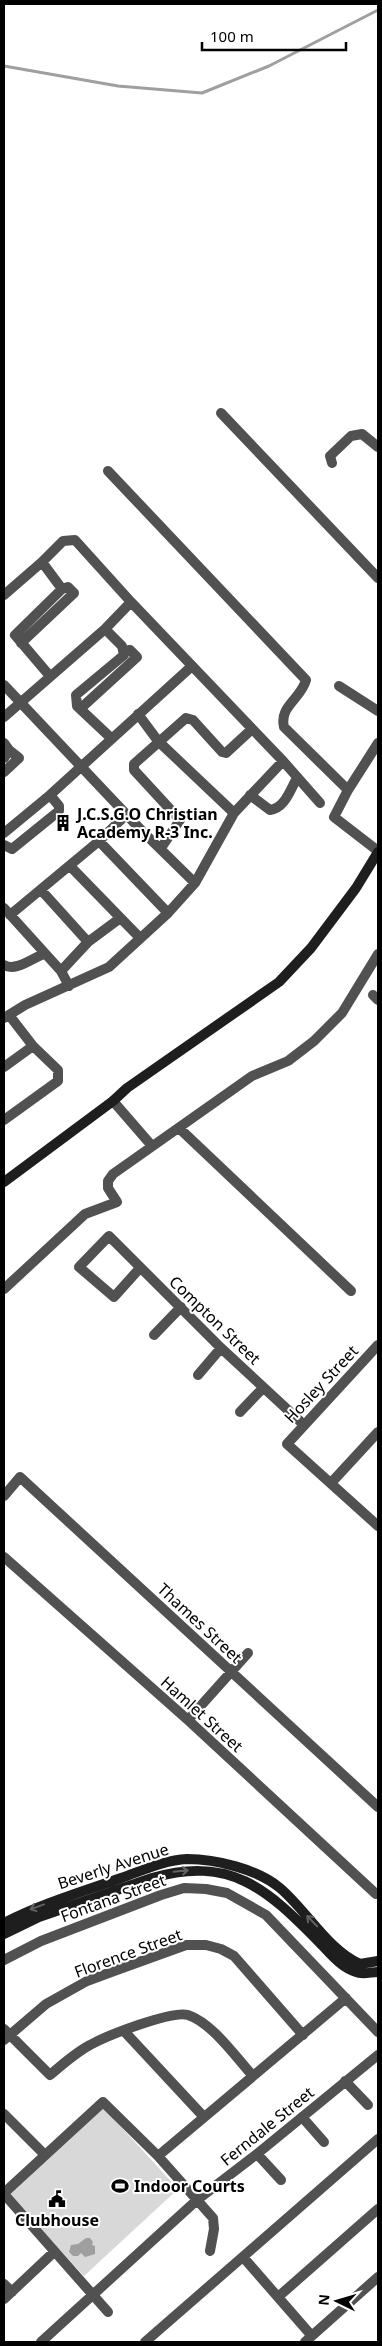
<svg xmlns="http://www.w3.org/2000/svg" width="382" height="2346" font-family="'Noto Sans',sans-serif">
	<rect width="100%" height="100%" fill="#fff"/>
	<path fill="#d8d8d8" d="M101,2105L178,2189L84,2276L7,2192Z"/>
	<path fill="#9f9f9f" d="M86,2238H90L93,2242L92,2245L95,2246V2254L85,2257L81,2253L78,2256H73L69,2252L71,2245L78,2244Z"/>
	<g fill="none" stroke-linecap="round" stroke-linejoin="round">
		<path stroke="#9f9f9f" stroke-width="3" d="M4,66L118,86L202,93L269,66L378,10"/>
		<path stroke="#515151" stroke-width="10" d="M221,413L378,578
			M332,463L330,456L351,436L362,434L378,447
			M108,471L306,680C301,699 279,706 284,727L348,790
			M42,562L62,589L15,635L49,675
			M4,595L42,562L63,541L75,540L131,602L283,761L320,803
			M105,629L122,646L124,655L76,695L77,706L111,738
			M21,643L74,593L68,587L62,589
			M4,685L142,831L195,883
			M339,686L378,711
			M80,709L137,657L130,650L124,651
			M138,714L158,741L234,813
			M4,717L105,629L131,602
			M4,743L9,750L4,758
			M378,743L348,790L334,817L378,851
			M4,772L19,758L9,750
			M250,795L270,810C285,808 290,790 297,778
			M4,833L50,795L192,666
			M99,841L168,913
			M4,845L12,849L59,811V806L50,795
			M161,848L180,820L134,770V764L186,718L193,720L222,752L226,753L252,729
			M70,866L140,938
			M41,890L88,942
			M4,908L61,971L69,986
			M10,915L99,841L127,814
			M4,965C16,972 32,958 44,954
			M61,971L88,942L119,919
			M373,995L378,1000
			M4,1018L25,1005L109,967L168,913L195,883L234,813L283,761
			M4,1067L33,1046
			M113,1101L152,1146
			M4,1120L58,1081V1070L33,1046L9,1015
			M180,1129L351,1291
			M140,1268L114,1297L79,1267L109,1236L221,1348L303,1424
			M4,1289L85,1214L117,1202L108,1188V1181L113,1174L252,1076L288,1061L314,1041L342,1013L378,954
			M154,1335L181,1307
			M378,1345L287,1444L378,1526
			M198,1375L221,1348
			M240,1412L263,1388
			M331,1483L378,1432
			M4,1496L20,1477L378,1807
			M4,1557L188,1720L376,1894L378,1893
			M188,1720L248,1653
			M4,1960L41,1941L161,1895L184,1888L206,1889L227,1893L266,1915L378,2032
			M4,2029L50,2075C63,2064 75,2053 90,2045C106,2036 172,2010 188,2015C212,2023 235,2056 252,2075
			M124,2031L203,2116
			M4,2040L46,2004L87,1981L114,1971L186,1945H206L221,1949L234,1956L303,2035
			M345,2081L368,2105
			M4,2114L45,2155
			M302,2117L324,2142
			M257,2154L281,2180
			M158,2156L346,1998
			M4,2193L103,2102L158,2156L213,2218L214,2229L210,2251
			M4,2194L108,2312
			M243,2257L311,2335
			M4,2284L12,2292
			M278,2297L378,2209
			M4,2299L54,2252
			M41,2342L197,2200L257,2154L378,2055
			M145,2342L378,2139
			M305,2342L378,2277"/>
		<path stroke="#1e1e1e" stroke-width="10" d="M4,1182L113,1101L127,1088L279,982L311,948L356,888L378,852
			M4,1923C41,1904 81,1892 121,1878C141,1871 165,1860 187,1859C216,1859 257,1869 280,1888C307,1911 328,1950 360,1964L378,1961
			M4,1934L39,1917L152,1878C230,1855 267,1889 318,1941C329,1952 340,1967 356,1972C362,1975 371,1972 378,1972"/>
	</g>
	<defs><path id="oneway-shaft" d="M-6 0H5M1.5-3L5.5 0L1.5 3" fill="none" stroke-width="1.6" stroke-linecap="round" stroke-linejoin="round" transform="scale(1.25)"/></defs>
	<g stroke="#626262">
		<use href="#oneway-shaft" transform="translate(181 1871) rotate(-6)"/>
		<use href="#oneway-shaft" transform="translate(37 1907) rotate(160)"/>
		<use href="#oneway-shaft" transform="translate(312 1921) rotate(-134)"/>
	</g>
	<defs>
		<g id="building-bare" transform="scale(1.35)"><path d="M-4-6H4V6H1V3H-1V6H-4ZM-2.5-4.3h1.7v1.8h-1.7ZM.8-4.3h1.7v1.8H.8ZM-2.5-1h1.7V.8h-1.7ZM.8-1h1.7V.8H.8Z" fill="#000" stroke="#fff" stroke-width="2.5" paint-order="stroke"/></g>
		<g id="stadium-bare" transform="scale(1.35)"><path d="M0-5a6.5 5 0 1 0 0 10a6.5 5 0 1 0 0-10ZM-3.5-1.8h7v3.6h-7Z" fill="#000" stroke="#fff" stroke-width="2.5" paint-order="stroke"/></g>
		<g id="civic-bare" transform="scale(1.35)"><path d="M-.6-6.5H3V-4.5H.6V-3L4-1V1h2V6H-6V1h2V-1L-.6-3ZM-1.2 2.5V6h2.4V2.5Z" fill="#000" stroke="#fff" stroke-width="2.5" paint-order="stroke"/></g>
	</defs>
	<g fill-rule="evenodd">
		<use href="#building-bare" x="63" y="823"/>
		<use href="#stadium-bare" x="120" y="2186"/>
		<use href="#civic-bare" x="57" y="2199"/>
	</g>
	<g text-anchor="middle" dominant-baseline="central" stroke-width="4" stroke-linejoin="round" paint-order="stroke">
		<g font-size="16" font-weight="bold" fill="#000" stroke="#fff" text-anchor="start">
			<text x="77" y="814">J.C.S.G.O Christian<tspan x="77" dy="18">Academy R-3 Inc.</tspan></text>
			<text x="134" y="2186">Indoor Courts</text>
			<text x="57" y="2220" text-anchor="middle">Clubhouse</text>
		</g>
		<g font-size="16" fill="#000" stroke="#fff">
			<text transform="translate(215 1320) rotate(44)">Compton Street</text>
			<text transform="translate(321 1384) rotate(-47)">Hosley Street</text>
			<text transform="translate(200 1623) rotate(43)">Thames Street</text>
			<text transform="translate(202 1714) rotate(42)">Hamlet Street</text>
			<text transform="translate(113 1866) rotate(-18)">Beverly Avenue</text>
			<text transform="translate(113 1898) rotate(-20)">Fontana Street</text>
			<text transform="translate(128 1953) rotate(-20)">Florence Street</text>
			<text transform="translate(267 2126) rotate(-39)">Ferndale Street</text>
		</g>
	</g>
	<rect width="382" height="2346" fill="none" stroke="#000000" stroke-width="10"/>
	<g transform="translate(337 2301) rotate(275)" stroke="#ffffff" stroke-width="4" paint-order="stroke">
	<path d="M0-4L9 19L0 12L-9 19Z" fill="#000000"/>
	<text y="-8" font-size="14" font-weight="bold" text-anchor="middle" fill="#000000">N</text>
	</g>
	<path d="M202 42v8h144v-8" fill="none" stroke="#000000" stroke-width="2.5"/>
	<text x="210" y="42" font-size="15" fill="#000000" stroke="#ffffff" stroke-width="4" paint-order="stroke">100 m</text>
</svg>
